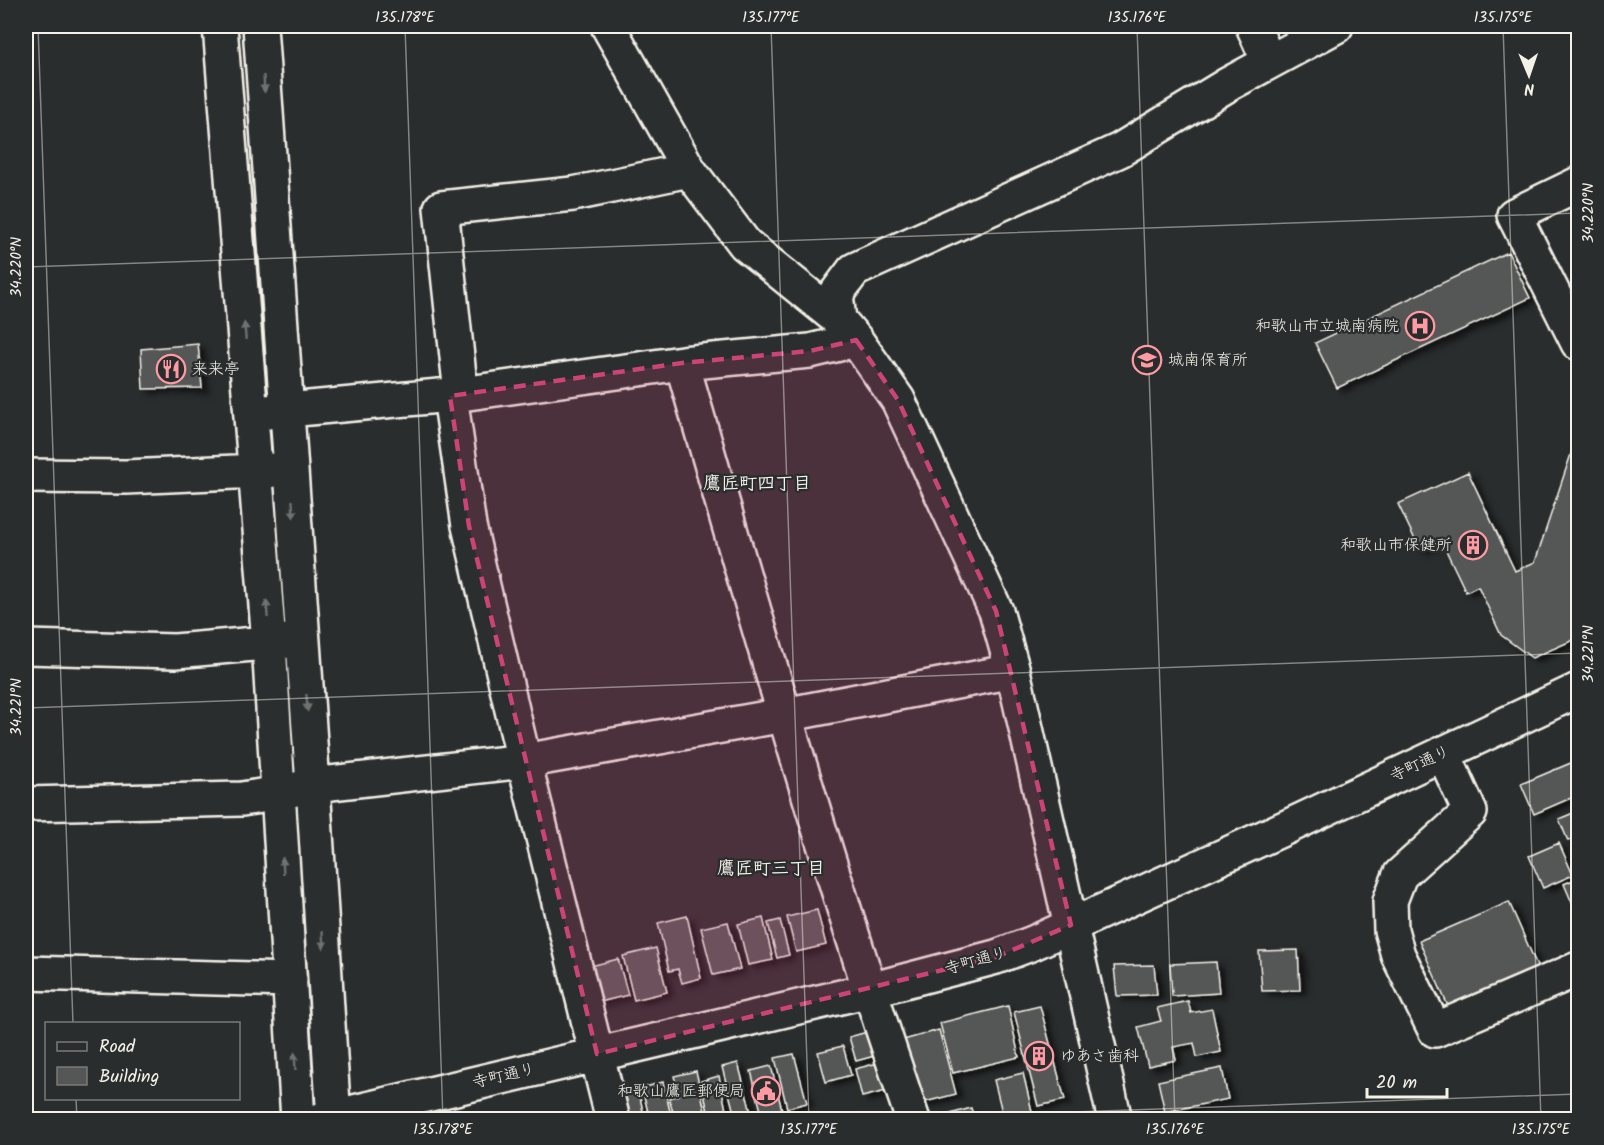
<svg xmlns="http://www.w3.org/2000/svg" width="1604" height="1145" font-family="Kalam,'Klee One',sans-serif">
	<defs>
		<filter id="shadow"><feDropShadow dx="6" dy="4" stdDeviation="3" flood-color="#0009"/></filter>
	</defs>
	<rect width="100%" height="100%" fill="#2a2d2e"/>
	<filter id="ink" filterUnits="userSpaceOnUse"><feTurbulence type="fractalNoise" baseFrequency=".0167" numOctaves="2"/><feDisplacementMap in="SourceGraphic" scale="12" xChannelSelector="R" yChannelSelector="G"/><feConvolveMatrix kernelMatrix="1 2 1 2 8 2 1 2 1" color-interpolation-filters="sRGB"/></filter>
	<g filter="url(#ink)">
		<path fill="#555756" stroke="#f4f1e8" stroke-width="1.5" filter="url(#shadow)" d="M1508,252L1530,298L1337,388L1315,343Z
			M198,344L202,388L143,389L141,349Z
			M1578,433V638L1532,658L1501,635L1478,586L1466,592L1441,540L1420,550L1398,504L1468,472L1515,571L1535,562Z
			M1578,760V795L1534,814L1521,784Z
			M1578,811V837L1568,841L1559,819Z
			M1559,843L1573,875L1543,888L1529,856Z
			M1578,878V917L1564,884Z
			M1509,902L1538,968L1448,1006L1419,941Z
			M817,910L826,945L796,952L787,917Z
			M687,916L701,978L682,983L678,969L669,971L658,923Z
			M763,918L773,960L748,965L738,924Z
			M780,920L789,955L777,958L768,923Z
			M728,922L740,969L713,975L701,928Z
			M656,948L667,992L634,1000L623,956Z
			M1298,950L1300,990L1262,991L1259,951Z
			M618,959L628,995L596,1003L587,967Z
			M1216,962L1219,993L1172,996L1170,964Z
			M1154,965L1157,995L1117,996L1114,966Z
			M1188,1001L1191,1013L1212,1009L1221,1052L1197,1057L1194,1043L1173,1047L1176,1060L1148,1066L1138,1027L1161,1021L1157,1008Z
			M1008,1006L1019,1057L953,1073L940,1023Z
			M1040,1006L1065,1100L1038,1106L1014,1012Z
			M939,1030L956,1094L917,1104L900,1041Z
			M871,1031L878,1055L856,1061L849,1037Z
			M843,1046L851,1075L826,1082L818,1052Z
			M794,1054L807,1103L787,1108L775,1058Z
			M882,1062L890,1090L862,1097L855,1069Z
			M738,1063L753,1120H736L722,1067Z
			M771,1066L782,1110L762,1115L751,1071Z
			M1222,1068L1228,1099L1165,1112L1158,1081Z
			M696,1071L707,1120H687V1116L675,1119L669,1098L679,1095L674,1076Z
			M1023,1073L1034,1120H1004L994,1080Z
			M719,1076L728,1120H710L701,1081Z
			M663,1082L672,1120H650L642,1088Z
			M638,1089L645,1120H621L615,1094Z
			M971,1108L975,1120H930Z
			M1353,1115H1396V1120H1353Z"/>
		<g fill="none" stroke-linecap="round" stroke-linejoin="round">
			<g stroke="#f4f1e8" stroke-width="38">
				<path id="minor" d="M220,26L269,643L298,1120
					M260,26L313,785L334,1120
					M608,26L689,170L745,244L839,320L856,340L898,400L996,611L1013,671L1115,1120
					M1253,26L1269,62
					M1578,184L1514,215L1578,343
					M839,320L836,294L854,270L1120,150L1227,85L1336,26
					M682,363C755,616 828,870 913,1120
					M461,394L441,208L573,194L689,170
					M450,396L469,526L524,761L613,1120
					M266,412L461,394L682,363L810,351L856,340
					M26,476L126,477L277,470
					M26,647L175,651L289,641
					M1443,753L1470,812L1400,875L1390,901L1391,930L1398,955L1435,1030L1578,969
					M26,804L242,799L279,793L313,785L524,761L784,715L1013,671
					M26,973L290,980
					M320,1120L870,990L996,957L1033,943L1287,827L1578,690"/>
			</g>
			<use href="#minor" stroke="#2a2d2e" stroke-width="33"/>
		</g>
		<defs><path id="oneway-solid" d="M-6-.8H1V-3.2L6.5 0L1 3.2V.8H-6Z" transform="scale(1.5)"/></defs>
		<g fill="#71726f">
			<use href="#oneway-solid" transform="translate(264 84) rotate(86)"/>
			<use href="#oneway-solid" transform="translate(245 331) rotate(-95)"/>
			<use href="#oneway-solid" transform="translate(293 509) rotate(86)"/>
			<use href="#oneway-solid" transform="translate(267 609) rotate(-94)"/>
			<use href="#oneway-solid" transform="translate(307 703) rotate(86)"/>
			<use href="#oneway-solid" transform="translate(283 866) rotate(-93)"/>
			<use href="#oneway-solid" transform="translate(323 940) rotate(86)"/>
			<use href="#oneway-solid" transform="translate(295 1061) rotate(-93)"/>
		</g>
	</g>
	<path fill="#cc4377" fill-opacity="0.2" stroke="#cc4377" stroke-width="4.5" stroke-dasharray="12 8" stroke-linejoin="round" d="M856,340L898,400L996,611L1071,925L996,957L597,1054L469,526L450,396L682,363L810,351Z"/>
	<path fill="none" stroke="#f4f1e8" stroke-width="1.5" stroke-opacity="0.45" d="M38,26L73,1024M405,26L443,1120M771,26L809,1120M1137,26L1175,1120M1503,26L1541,1120M26,267L1578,213M26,708L1578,653M76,1098L77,1120M849,1120L1578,1094"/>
	<defs>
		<g id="hospital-ring" transform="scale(1.5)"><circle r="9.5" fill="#2a2d2e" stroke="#ff9aa2" stroke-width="1.5"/><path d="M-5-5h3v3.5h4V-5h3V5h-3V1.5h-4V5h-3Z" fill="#ff9aa2"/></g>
		<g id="school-ring" transform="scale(1.5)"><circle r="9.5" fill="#2a2d2e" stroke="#ff9aa2" stroke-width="1.5"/><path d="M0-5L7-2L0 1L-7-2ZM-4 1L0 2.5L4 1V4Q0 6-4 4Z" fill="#ff9aa2"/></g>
		<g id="restaurant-ring" transform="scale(1.5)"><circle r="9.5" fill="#2a2d2e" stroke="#ff9aa2" stroke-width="1.5"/><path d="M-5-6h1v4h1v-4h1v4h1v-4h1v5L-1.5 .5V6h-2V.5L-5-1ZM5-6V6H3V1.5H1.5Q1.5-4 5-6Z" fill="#ff9aa2"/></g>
		<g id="building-ring" transform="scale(1.5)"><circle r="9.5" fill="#2a2d2e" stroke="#ff9aa2" stroke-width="1.5"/><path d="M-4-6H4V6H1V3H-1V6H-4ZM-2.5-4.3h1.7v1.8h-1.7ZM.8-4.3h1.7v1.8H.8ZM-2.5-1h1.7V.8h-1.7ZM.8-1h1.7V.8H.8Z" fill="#ff9aa2"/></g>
		<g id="civic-ring" transform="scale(1.5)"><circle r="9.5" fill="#2a2d2e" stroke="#ff9aa2" stroke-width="1.5"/><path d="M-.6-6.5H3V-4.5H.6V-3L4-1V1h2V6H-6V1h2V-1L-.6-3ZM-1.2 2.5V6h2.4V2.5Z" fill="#ff9aa2"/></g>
	</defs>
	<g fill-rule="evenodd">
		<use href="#hospital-ring" x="1420" y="326"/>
		<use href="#school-ring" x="1147" y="360"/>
		<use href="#restaurant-ring" x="171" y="369"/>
		<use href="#building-ring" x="1473" y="545"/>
		<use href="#building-ring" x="1039" y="1056"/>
		<use href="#civic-ring" x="766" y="1091"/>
	</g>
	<g text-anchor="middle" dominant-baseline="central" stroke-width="4.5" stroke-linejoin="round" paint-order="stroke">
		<g font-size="16" fill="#f4f1e8" stroke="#2a2d2e" text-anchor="end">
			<text x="1399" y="326">和歌山市立城南病院</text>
			<text x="1168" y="360" text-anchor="start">城南保育所</text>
			<text x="192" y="369" text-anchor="start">来来亭</text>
			<text x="1452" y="545">和歌山市保健所</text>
			<text x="1060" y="1056" text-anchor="start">ゆあさ歯科</text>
			<text x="745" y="1091">和歌山鷹匠郵便局</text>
		</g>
		<g font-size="16" fill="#f4f1e8" stroke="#2a2d2e">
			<text transform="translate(1420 764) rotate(-25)">寺町通り</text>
			<text transform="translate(976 961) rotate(-16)">寺町通り</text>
			<text transform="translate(504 1076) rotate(-13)">寺町通り</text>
		</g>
		<g font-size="18" font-weight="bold" fill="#f4f1e8" stroke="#2a2d2e">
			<text x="757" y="484">鷹匠町四丁目</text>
			<text x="771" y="869">鷹匠町三丁目</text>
		</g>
	</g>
	<rect width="1604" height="1145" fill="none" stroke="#2a2d2e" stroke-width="66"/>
	<rect x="45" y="1022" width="195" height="78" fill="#2a2d2e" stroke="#7b7b78" stroke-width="1.5"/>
	<rect x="57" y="1042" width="30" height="9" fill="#2a2d2e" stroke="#7b7b78" stroke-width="1.5"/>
	<text x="99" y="1052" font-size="18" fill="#f4f1e8">Road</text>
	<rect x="57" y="1067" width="30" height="18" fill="#555756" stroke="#7b7b78" stroke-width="1.5"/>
	<text x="99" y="1082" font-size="18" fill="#f4f1e8">Building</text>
	<g transform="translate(1529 75) rotate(178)" stroke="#2a2d2e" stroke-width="4.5" paint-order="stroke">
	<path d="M0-4.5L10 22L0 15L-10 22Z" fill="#f4f1e8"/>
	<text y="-9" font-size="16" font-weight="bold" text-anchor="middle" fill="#f4f1e8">N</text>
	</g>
	<path d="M1367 1088v9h80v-9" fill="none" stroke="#f4f1e8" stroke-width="3"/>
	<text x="1376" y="1088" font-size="18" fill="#f4f1e8" stroke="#2a2d2e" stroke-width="4.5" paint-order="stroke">20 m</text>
	<rect x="33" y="33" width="1538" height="1079" fill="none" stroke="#f4f1e8" stroke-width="2"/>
	<g font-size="15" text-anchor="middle" fill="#f4f1e8">
		<text x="405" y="22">135.178°E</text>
		<text x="771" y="22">135.177°E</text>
		<text x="1137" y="22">135.176°E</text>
		<text x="1503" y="22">135.175°E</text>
		<text transform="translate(1588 213) rotate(-90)" y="5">34.220°N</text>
		<text transform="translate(16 267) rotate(-90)" y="5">34.220°N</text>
		<text transform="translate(1588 654) rotate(-90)" y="5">34.221°N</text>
		<text transform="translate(16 707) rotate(-90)" y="5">34.221°N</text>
		<text x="443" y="1134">135.178°E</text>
		<text x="809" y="1134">135.177°E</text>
		<text x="1175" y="1134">135.176°E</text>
		<text x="1541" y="1134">135.175°E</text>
	</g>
</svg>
